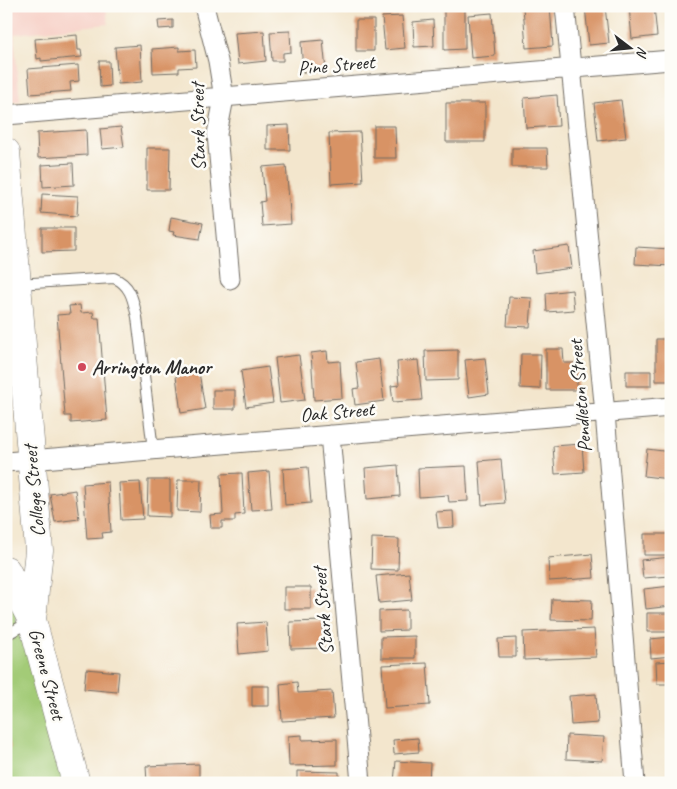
<svg xmlns="http://www.w3.org/2000/svg" width="677" height="789" font-family="Caveat,sans-serif">
	<rect width="100%" height="100%" fill="#fdfcf7"/>
	<filter id="ink" filterUnits="userSpaceOnUse"><feTurbulence type="fractalNoise" baseFrequency=".02" numOctaves="2"/><feDisplacementMap in="SourceGraphic" scale="10" xChannelSelector="R" yChannelSelector="G"/><feConvolveMatrix kernelMatrix="1 2 1 2 8 2 1 2 1" color-interpolation-filters="sRGB"/></filter>
	<filter id="wash" filterUnits="userSpaceOnUse"><feTurbulence type="fractalNoise" baseFrequency=".0096" numOctaves="4" result="noise"/><feDisplacementMap in="SourceGraphic" scale="20" xChannelSelector="R" yChannelSelector="G"/><feGaussianBlur stdDeviation="1.12" result="paint"/><feColorMatrix in="noise" values="0 0 0 0 0 0 0 0 0 0 0 0 0 0 0 0 0 1.4 0 .05"/><feComposite in="paint" operator="in"/></filter>
	<g filter="url(#wash)">
		<rect width="100%" height="100%" fill="#f3e6cd"/>
		<path fill="#f7d1c8" d="M6,6H106L108,24L14,34L20,101L6,103Z"/>
		<path fill="#a3cb77" stroke="#677b51" d="M6,570L76,783H6Z"/>
		<g id="blocks">
			<path fill="#d89365" d="M523,6H550L553,46L526,48Z
				M585,6H605L609,43L589,45Z
				M629,6H654L657,36L632,39Z
				M444,7H465V49L444,50Z
				M492,13L495,56L471,58L468,15Z
				M402,16L405,48L385,50L382,17Z
				M173,20V28L159,29L158,21Z
				M356,20H374V51H356Z
				M433,20L434,46L414,47L413,22Z
				M264,31L266,61L238,64L235,33Z
				M290,31L291,52L283,53V61H272L270,32Z
				M77,35L78,50H81L82,57L41,61V58L37,59L35,39Z
				M323,40L326,71L303,73L301,42Z
				M140,45L142,82L118,84L115,47Z
				M179,47V51L195,50L196,67L179,68V72L153,73L152,49Z
				M99,61H109L110,86L100,87Z
				M78,65L79,81L70,82L71,91L30,94L28,69Z
				M557,95L559,126L526,128L524,98Z
				M621,100L626,138L598,141L594,103Z
				M446,103H485V142H446Z
				M289,125L290,150H267V126Z
				M374,126H395L396,158H374Z
				M121,127L124,147L102,149L100,129Z
				M86,130L87,155L38,158L37,133Z
				M360,132L363,182L331,184L329,133Z
				M147,148H170L169,190H147Z
				M512,148H547L548,167H512Z
				M73,163L74,185L43,187L42,165Z
				M286,165L291,224L262,226L260,202L265,201L262,167Z
				M42,194L78,196L77,216L41,213Z
				M171,217L203,223L200,239L173,235L174,232L169,231Z
				M42,228H74V251L42,252Z
				M569,246L572,268L535,273L533,251Z
				M636,247L671,249V266L635,264Z
				M572,290L574,310L547,312L546,293Z
				M509,297L532,298L530,327L507,326Z
				M80,305L81,313L93,312L94,318H99L107,420L71,423V416H65L57,315L70,314L69,306Z
				M656,339H671V381H656Z
				M546,349H563L564,363H577V390H546Z
				M458,350V380L426,381L425,351Z
				M327,351L328,362L340,361L342,398L314,400L311,353Z
				M521,354H541L540,389L520,388Z
				M299,355L305,400L280,403L275,358Z
				M485,358L489,394L469,397L465,360Z
				M379,359L384,401L355,405L353,389L359,388L356,362Z
				M418,360L422,400L393,402L391,386L399,385L397,362Z
				M268,367L273,403L246,407L241,371Z
				M626,371H651V386H626Z
				M199,372L205,409L181,413L176,376Z
				M213,390H235V409H213Z
				M582,444L584,472L555,474L553,446Z
				M647,449L671,452L669,479L644,476Z
				M501,459L505,503L482,505L479,461Z
				M398,465L400,496L367,499L365,468Z
				M466,466L468,501L449,502L448,495L419,497L418,468Z
				M308,467L311,503L285,505L283,469Z
				M269,471L272,509L251,510L248,473Z
				M242,473L244,514L235,515V521H222V528H211L210,515L223,514L221,474Z
				M148,480H170V517L147,516Z
				M178,480H201L200,512L177,511Z
				M108,482L111,532L102,533L103,538L87,539L83,484Z
				M140,482L143,519L121,520L119,483Z
				M75,490L79,519L55,522L50,494Z
				M453,511L454,527L438,528L436,512Z
				M644,534H671V555H644Z
				M372,538L399,539L398,570L371,569Z
				M592,554L594,578L549,581L548,558Z
				M671,557V576L643,578L641,560Z
				M409,573L412,600L379,603L376,576Z
				M671,586V606L646,609L644,589Z
				M284,587H311V609H284Z
				M552,599L592,600L591,621L551,620Z
				M407,610V630L379,631V611Z
				M647,613H671V632H647Z
				M323,621V648L291,649L290,622Z
				M266,622L268,651L239,654L237,624Z
				M594,629L596,657L524,660L523,632Z
				M415,636V658H381V637Z
				M671,637V656L651,658L650,639Z
				M516,638V657H499L498,639Z
				M671,661V684H657L656,662Z
				M427,663L430,705L385,708L382,665Z
				M86,669L119,672L117,692L84,689Z
				M297,682L298,693L332,691L334,718L282,721L280,684Z
				M252,686H269V706H252Z
				M596,694L598,723L571,725L569,696Z
				M7,733L11,748L6,749V734Z
				M302,735V740L337,739V765L289,766L288,736Z
				M567,735L604,737L602,761L566,759Z
				M418,738L419,752L394,754L393,740Z
				M396,761L430,763L429,783L394,782Z
				M199,764V783H147L146,766Z
				M297,771L339,772V783H297Z
				M568,779H610V783H568Z"/>
		</g>
	</g>
	<g filter="url(#ink)">
		<use href="#blocks" fill-opacity="0" stroke="#716c64" stroke-width="1"/>
		<g fill="none" stroke-linecap="round" stroke-linejoin="round">
			<g stroke="#716c64" stroke-width="12">
				<path id="lane" d="M17,284L114,278C131,285 133,300 137,317L153,450
					M6,635L31,621"/>
			</g>
			<g stroke="#716c64" stroke-width="21">
				<path id="street" d="M204,6L218,61L224,98L217,134L230,279
					M565,6L605,413L635,783
					M6,115L671,60
					M330,435L361,783
					M6,462L671,407"/>
			</g>
			<g stroke="#716c64" stroke-width="29">
				<path id="secondary" d="M6,152L39,550L32,620
					M6,570L32,620L76,783"/>
			</g>
			<use href="#lane" stroke="#fff" stroke-width="10"/>
			<use href="#street" stroke="#fff" stroke-width="19"/>
			<use href="#secondary" stroke="#fff" stroke-width="28"/>
		</g>
	</g>
	<circle fill="#d1495b" stroke="#fdfcf7" stroke-width="2" cx="82" cy="367" r="5"/>
	<g text-anchor="middle" dominant-baseline="central" stroke-width="5" stroke-linejoin="round" paint-order="stroke">
		<g font-size="20" fill="#2b2b2b" stroke="#fdfcf7">
			<text transform="translate(336 65) rotate(-5)">Pine Street</text>
			<text transform="translate(198 127) rotate(-91)">Stark Street</text>
			<text transform="translate(580 396) rotate(-95)">Pendleton Street</text>
			<text transform="translate(337 412) rotate(-5)">Oak Street</text>
			<text transform="translate(34 491) rotate(-95)">College Street</text>
			<text transform="translate(323 611) rotate(-95)">Stark Street</text>
			<text transform="translate(47 674) rotate(75)">Greene Street</text>
		</g>
		<g font-size="20" font-weight="bold" fill="#2b2b2b" stroke="#fdfcf7" text-anchor="start">
			<text x="92" y="367">Arrington Manor</text>
		</g>
	</g>
	<rect width="677" height="789" fill="none" stroke="#fdfcf7" stroke-width="25"/>
	<g transform="translate(630 48) rotate(106)" stroke="#fdfcf7" stroke-width="4" paint-order="stroke">
	<path d="M0-4L9 19L0 12L-9 19Z" fill="#2b2b2b"/>
	<text y="-8" font-size="14" font-weight="bold" text-anchor="middle" fill="#2b2b2b">N</text>
	</g>
</svg>
